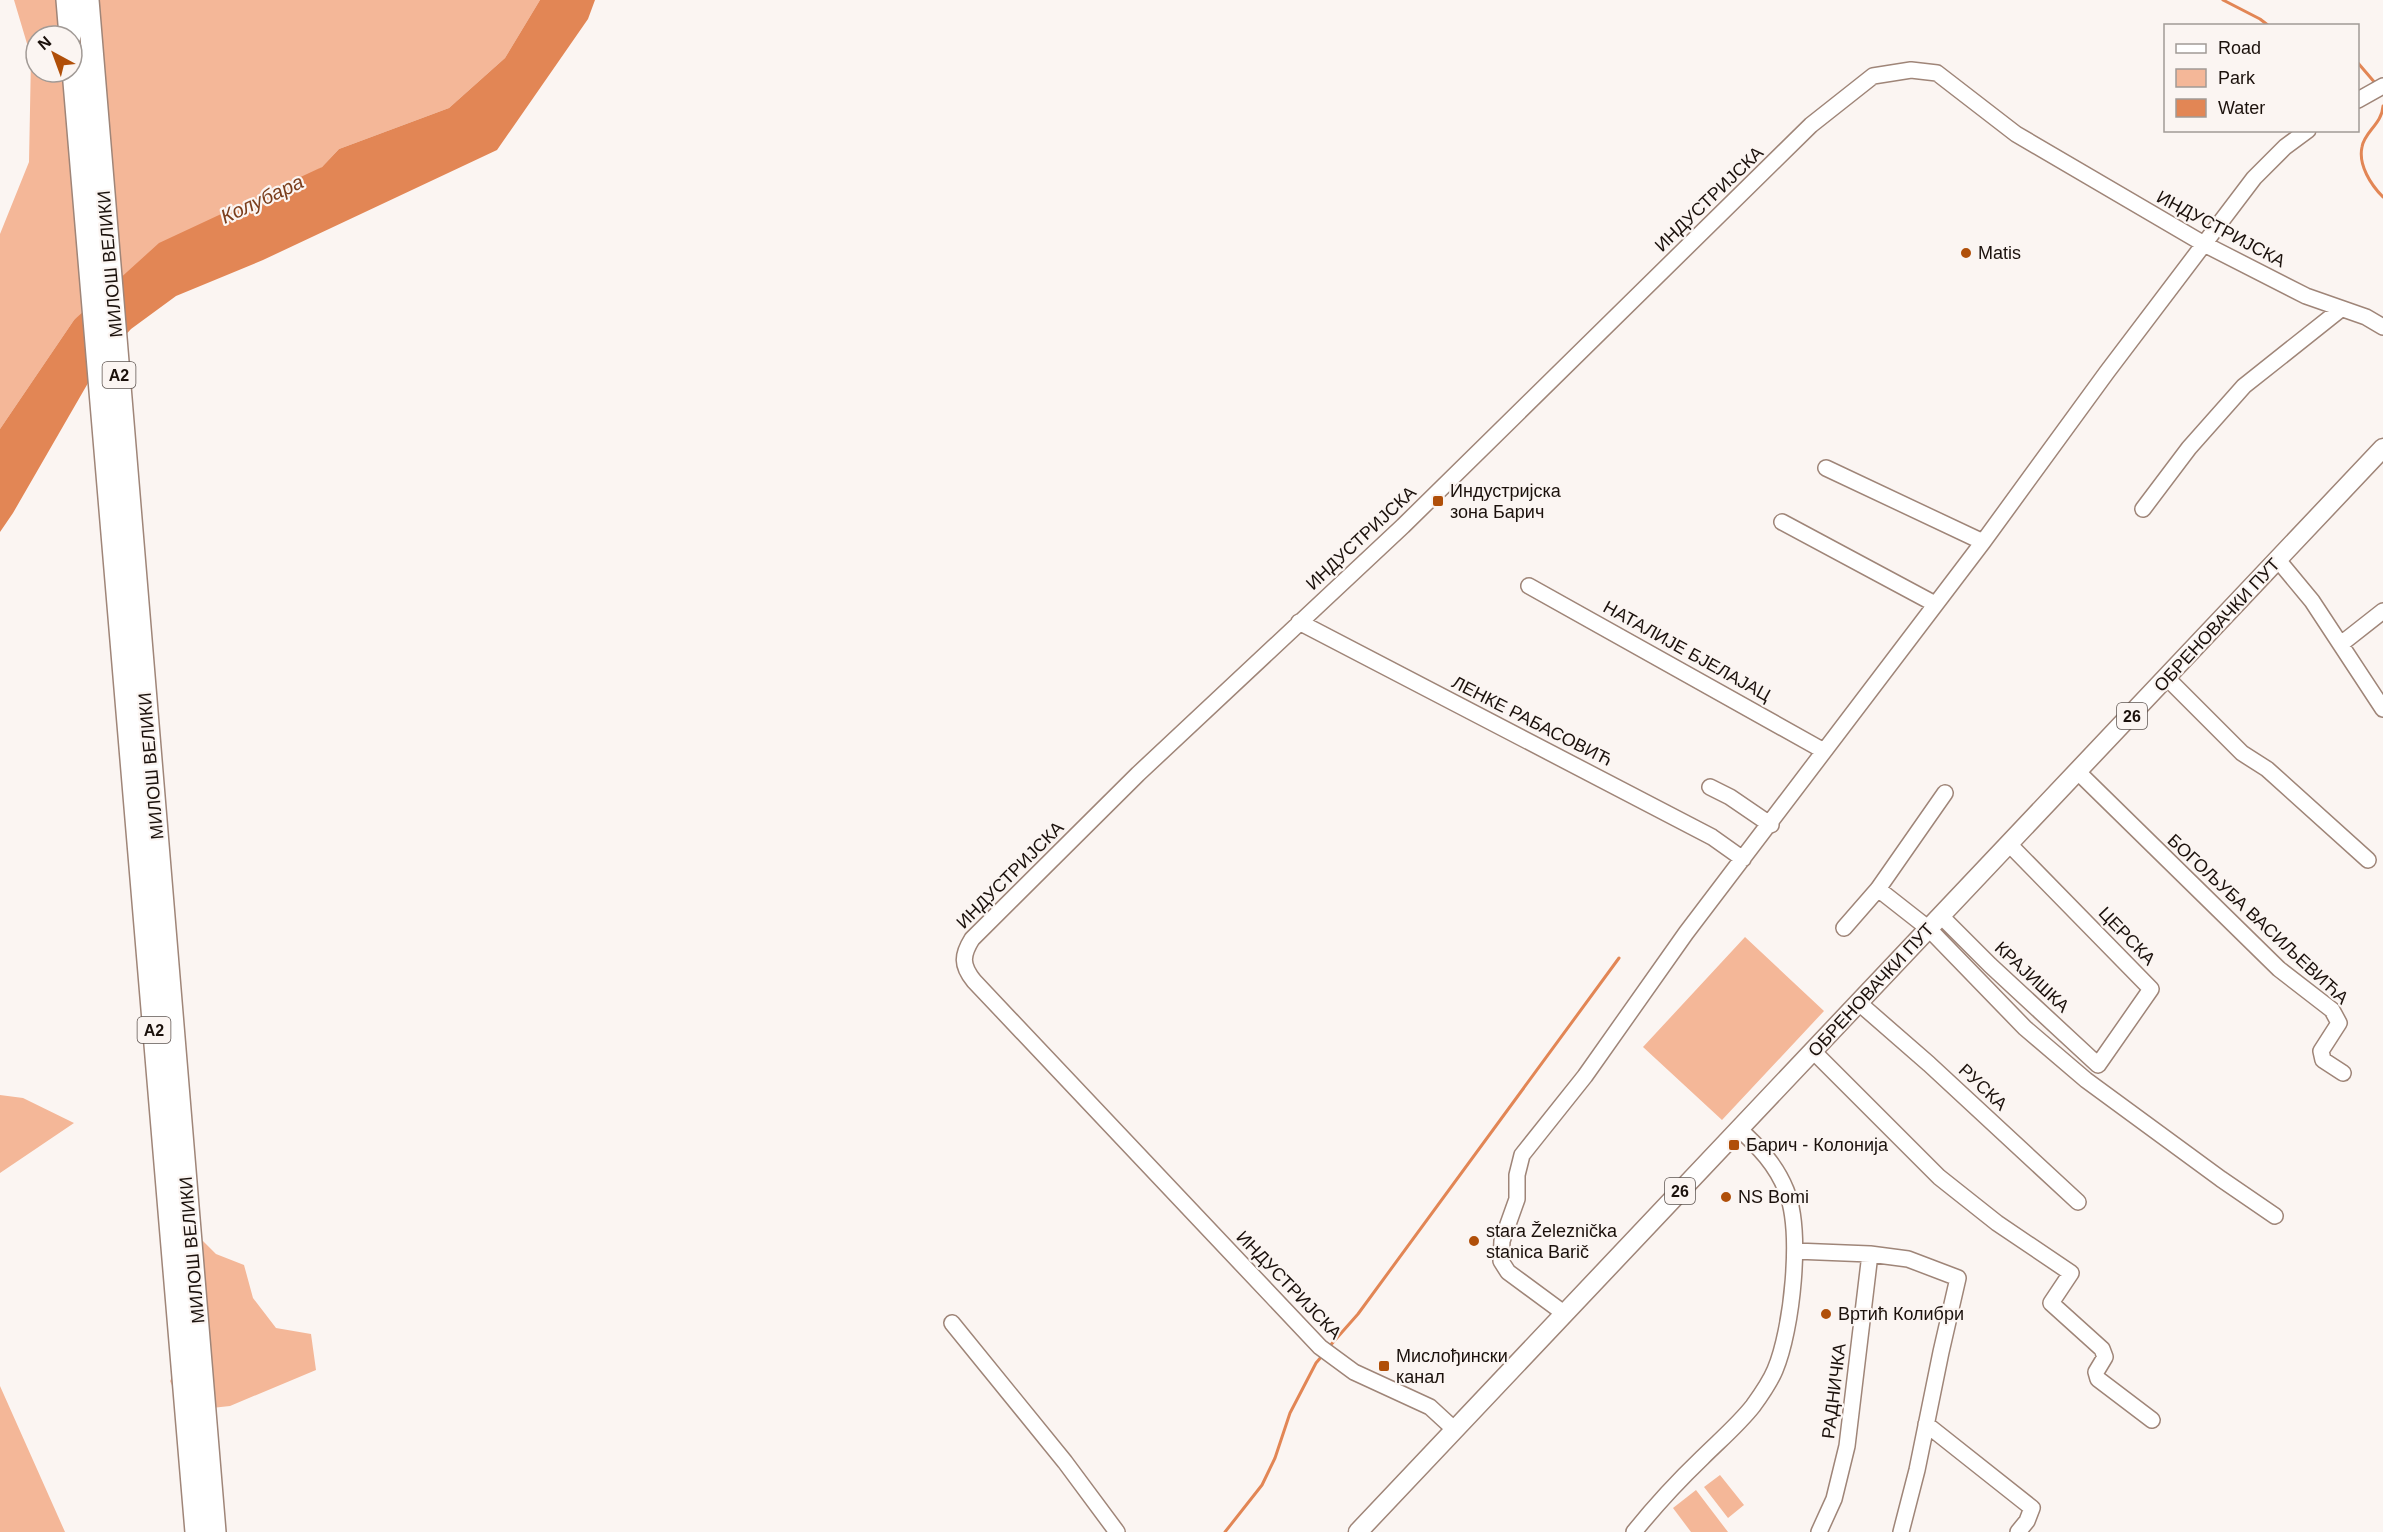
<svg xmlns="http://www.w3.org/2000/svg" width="2383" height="1532" font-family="Arial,sans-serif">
	<rect width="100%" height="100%" fill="#fbf5f2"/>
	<path fill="#f4b798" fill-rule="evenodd" d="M14,0H540L505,58L449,108L339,149L322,167L74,320L0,429V234L29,162L31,57ZM36,36H72V72H36Z
		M1745,937L1824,1011L1722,1120L1643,1047Z
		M0,1095L23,1098L74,1123L0,1173Z
		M203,1241L216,1254L244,1265L253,1298L276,1328L311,1334L316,1370L230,1406L184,1411L170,1381L190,1344L181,1264Z
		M0,1386L65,1532H0Z
		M1720,1475L1744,1505L1728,1518L1704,1487Z
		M1696,1490L1728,1532H1691L1673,1508Z"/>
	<path fill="#e28655" d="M540,0H595L588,19L497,150L263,260L176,296L131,329L99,364L13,513L0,532V429L74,320L159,243L322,167L339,149L449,108L505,58Z"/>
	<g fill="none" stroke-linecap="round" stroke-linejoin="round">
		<path stroke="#e28655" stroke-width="3" d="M2223,0L2260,19L2269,26
			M2358,63L2376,84
			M2383,106C2382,124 2364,132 2362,147C2358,165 2371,185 2383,197
			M1328,1348L1358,1314L1619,958
			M1225,1532L1262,1485L1275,1458L1290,1413L1316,1363L1322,1356"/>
		<g stroke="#9f8578" stroke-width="18">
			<path id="minor" d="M2358,100L2383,86
				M1826,468L1983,542
				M2143,509L2189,448L2244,386L2341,309
				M1782,522L1935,604
				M2278,560L2312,601L2383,709
				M1529,586L1824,751
				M1299,622L1712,837L1743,859
				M2341,644L2383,611
				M2167,678L2242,753L2267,769L2368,860
				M2078,772L2279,969L2332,1010L2339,1023L2321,1051L2323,1060L2343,1073
				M1710,787L1730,797L1771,825
				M1878,889L1929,929L2025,1028L2086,1080L2221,1179L2275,1216
				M1941,916L1990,965L2098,1065L2151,989L2010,845
				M1844,928L1878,889L1945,793
				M1859,1003L1929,1064L2078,1202
				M1813,1051L1939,1177L1997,1223L2071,1273L2051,1303L2102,1349L2105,1357L2096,1372L2098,1379L2152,1420
				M1795,1251L1870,1254L1847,1446L1834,1499L1819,1532
				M1870,1254L1908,1259L1958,1278L1941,1352L1917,1470L1901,1532
				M1565,1314L1508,1272L1501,1261L1502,1241L1517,1199V1175L1522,1155L1585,1076L1686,933L1983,542L2107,372L2254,178L2285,147L2308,130
				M952,1323L1065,1462L1117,1532
				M1926,1424L2032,1508L2027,1521L2018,1532
				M1455,1430L1430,1407L1354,1372L1320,1347L974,981C961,965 962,955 972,939L1138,774L1403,526L1811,125L1873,76L1911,70L1937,73L2016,134L2204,244L2306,296L2366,317L2383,327
				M1634,1532C1655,1506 1678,1481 1702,1458C1719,1441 1738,1425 1753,1406C1761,1395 1770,1382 1775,1370C1792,1330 1803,1231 1786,1190C1776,1165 1759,1147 1739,1129"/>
		</g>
		<g stroke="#9f8578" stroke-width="21">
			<path id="major" d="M1358,1532L2383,448"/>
		</g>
		<g stroke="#9f8578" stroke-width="24">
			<path id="highway" d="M67,0L70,36
				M88,0L215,1532
				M72,58L196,1532"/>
		</g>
		<use href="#minor" stroke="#fff" stroke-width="15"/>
		<use href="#major" stroke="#fff" stroke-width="18"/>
		<use href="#highway" stroke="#fff" stroke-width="21"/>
	</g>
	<g fill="#b04f09" stroke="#fbf5f2" stroke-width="2">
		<circle cx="1966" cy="253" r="6"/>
		<rect x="1432" y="495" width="12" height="12" rx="3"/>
		<rect x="1728" y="1139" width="12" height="12" rx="3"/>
		<circle cx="1726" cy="1197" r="6"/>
		<circle cx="1474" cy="1241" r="6"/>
		<circle cx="1826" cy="1314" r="6"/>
		<rect x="1378" y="1360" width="12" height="12" rx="3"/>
	</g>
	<g text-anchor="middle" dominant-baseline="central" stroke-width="4.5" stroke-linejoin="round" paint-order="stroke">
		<g fill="#fbf5f2" stroke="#5e5551" stroke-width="1.5">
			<rect x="102.5" y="362" width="33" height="26" rx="4.5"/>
			<rect x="2117" y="703" width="30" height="26" rx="4.5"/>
			<rect x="137.5" y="1017" width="33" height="26" rx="4.5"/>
			<rect x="1665" y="1178" width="30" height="26" rx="4.5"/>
		</g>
		<g font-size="16" font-weight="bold" fill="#1b110c">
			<text x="119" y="375">A2</text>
			<text x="2132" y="716">26</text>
			<text x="154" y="1030">A2</text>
			<text x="1680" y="1191">26</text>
		</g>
		<g font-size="18" fill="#1b110c" stroke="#fbf5f2">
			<text transform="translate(1709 199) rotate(-44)">ИНДУСТРИЈСКА</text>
			<text transform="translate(2221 229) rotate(28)">ИНДУСТРИЈСКА</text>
			<text transform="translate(110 264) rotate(-95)">МИЛОШ ВЕЛИКИ</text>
			<text transform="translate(1361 538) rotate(-43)">ИНДУСТРИЈСКА</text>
			<text transform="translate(2217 625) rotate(-47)">ОБРЕНОВАЧКИ ПУТ</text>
			<text transform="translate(1687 651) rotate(29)">НАТАЛИЈЕ БЈЕЛАЈАЦ</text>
			<text transform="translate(1532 721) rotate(27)">ЛЕНКЕ РАБАСОВИЋ</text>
			<text transform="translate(151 766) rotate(-95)">МИЛОШ ВЕЛИКИ</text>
			<text transform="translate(1010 875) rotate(-45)">ИНДУСТРИЈСКА</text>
			<text transform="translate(2258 919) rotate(43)">БОГОЉУБА ВАСИЉЕВИЋА</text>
			<text transform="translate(2127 936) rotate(46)">ЦЕРСКА</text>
			<text transform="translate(2032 977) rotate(43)">КРАЈИШКА</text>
			<text transform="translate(1871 990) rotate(-47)">ОБРЕНОВАЧКИ ПУТ</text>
			<text transform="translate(1983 1087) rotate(43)">РУСКА</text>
			<text transform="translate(192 1250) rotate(-95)">МИЛОШ ВЕЛИКИ</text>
			<text transform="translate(1289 1285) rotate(46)">ИНДУСТРИЈСКА</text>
			<text transform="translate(1834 1391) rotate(-83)">РАДНИЧКА</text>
		</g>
		<g font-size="18" fill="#1b110c" stroke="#fbf5f2" text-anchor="start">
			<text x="1978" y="253">Matis</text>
			<text x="1450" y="491">Индустријска<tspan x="1450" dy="21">зона Барич</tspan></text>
			<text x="1746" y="1145">Барич - Колонија</text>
			<text x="1738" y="1197">NS Bomi</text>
			<text x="1486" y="1231">stara Železnička<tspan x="1486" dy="21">stanica Barič</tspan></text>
			<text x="1838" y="1314">Вртић Колибри</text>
			<text x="1396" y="1356">Мислођински<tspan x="1396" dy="21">канал</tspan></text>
		</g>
		<g font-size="20" font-style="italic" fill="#7b3e1c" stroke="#fbf5f2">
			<text transform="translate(262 199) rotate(-25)">Колубара</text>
		</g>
	</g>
	<rect x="2164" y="24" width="195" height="108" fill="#fbf5f2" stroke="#a19a96" stroke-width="1.5"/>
	<rect x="2176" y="44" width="30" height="9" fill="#ffffff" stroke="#a19a96" stroke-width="1.5"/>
	<text x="2218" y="54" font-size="18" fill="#1b110c">Road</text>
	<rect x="2176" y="69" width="30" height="18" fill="#f4b798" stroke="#a19a96" stroke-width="1.5"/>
	<text x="2218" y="84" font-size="18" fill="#1b110c">Park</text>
	<rect x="2176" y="99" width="30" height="18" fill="#e28655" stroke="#a19a96" stroke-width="1.5"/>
	<text x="2218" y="114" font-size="18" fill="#1b110c">Water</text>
	<g transform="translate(54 54) rotate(319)"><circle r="28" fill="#fbf5f2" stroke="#a19a96" stroke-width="1.5"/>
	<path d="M0-4.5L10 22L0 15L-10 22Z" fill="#b04f09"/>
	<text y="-9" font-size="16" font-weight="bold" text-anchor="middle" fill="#1b110c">N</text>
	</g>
</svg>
